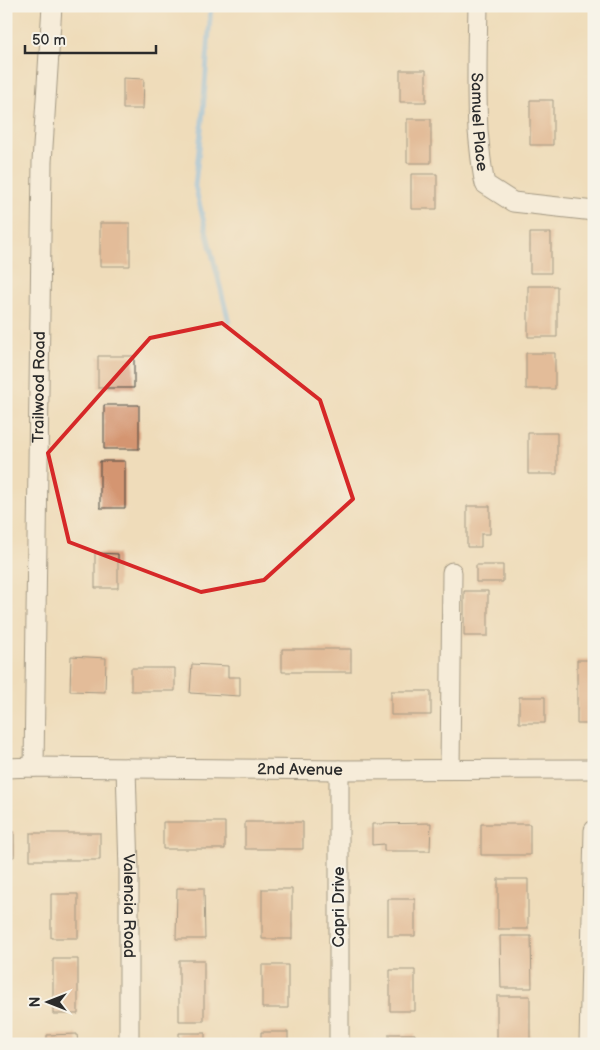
<svg xmlns="http://www.w3.org/2000/svg" width="600" height="1050" font-family="'Balsamiq Sans',sans-serif">
	<rect width="100%" height="100%" fill="#f7f3e8"/>
	<filter id="ink" filterUnits="userSpaceOnUse"><feTurbulence type="fractalNoise" baseFrequency=".02" numOctaves="2"/><feDisplacementMap in="SourceGraphic" scale="10" xChannelSelector="R" yChannelSelector="G"/><feConvolveMatrix kernelMatrix="1 2 1 2 8 2 1 2 1" color-interpolation-filters="sRGB"/></filter>
	<filter id="wash" filterUnits="userSpaceOnUse"><feTurbulence type="fractalNoise" baseFrequency=".0096" numOctaves="4" result="noise"/><feDisplacementMap in="SourceGraphic" scale="20" xChannelSelector="R" yChannelSelector="G"/><feGaussianBlur stdDeviation="1.12" result="paint"/><feColorMatrix in="noise" values="0 0 0 0 0 0 0 0 0 0 0 0 0 0 0 0 0 1.4 0 .05"/><feComposite in="paint" operator="in"/></filter>
	<g filter="url(#wash)">
		<rect width="100%" height="100%" fill="#efdcba"/>
		<g fill="none" stroke-linecap="round" stroke-linejoin="round">
			<path stroke="#7ebbf1" stroke-width="5" d="M211,6L203,112L195,186L229,322"/>
		</g>
		<g id="blocks">
			<path fill="#d49571" d="M400,70H426V102H400Z
				M123,78L144,79L143,109H123Z
				M530,100H553V145H530Z
				M407,119H431V163H407Z
				M411,174H437V209H411Z
				M100,223H130V266H100Z
				M530,233H551V273H530Z
				M528,286H557V337H528Z
				M526,353H555V389H526Z
				M98,356H134V388H98Z
				M104,405H139V449H104Z
				M528,433H557V474H528Z
				M100,461H125V508H100Z
				M467,506H490V534H481V547H467Z
				M95,553L118,554V588H95Z
				M476,565H503V582H476Z
				M464,591H488V636H464Z
				M282,649H351V672H282Z
				M71,656L106,658L105,692L70,691Z
				M577,660H594V724H577Z
				M192,664L228,666V677H240V696L190,693Z
				M131,668H175V691H131Z
				M391,691H431V715H391Z
				M519,697H545V723H519Z
				M163,822H225V849H163Z
				M245,822H303V849H245Z
				M431,823L430,851H384V844L372,845V824Z
				M481,824H530V855H481Z
				M6,832H14V857H6Z
				M30,833H100V860H30Z
				M498,879H528V929H498Z
				M177,888H204L205,939H176Z
				M262,889H292V939H262Z
				M51,894H78V938H51Z
				M388,899H415V936H388Z
				M500,936H531L532,988H501Z
				M53,959H78V1014H53Z
				M179,960H204V1021H179Z
				M262,965H288V1008H262Z
				M390,970H415V1011H390Z
				M497,996H530V1044H497Z
				M261,1032H288V1044H261Z
				M179,1033H205V1044H179Z
				M77,1034L78,1044H47V1035Z
				M389,1034H415V1044H389Z"/>
		</g>
	</g>
	<g filter="url(#ink)">
		<use href="#blocks" fill-opacity="0" stroke="#484640" stroke-width="1"/>
		<g fill="none" stroke-linecap="round" stroke-linejoin="round">
			<g stroke="#484640" stroke-width="21">
				<g id="minor">
					<path id="s1" d="M478,6C477,48 476,89 478,131C480,149 481,167 485,184L513,202L594,211"/>
					<path id="s2" d="M34,767L42,162L52,6"/>
					<path id="s3" d="M6,768L34,767L339,770L594,769"/>
					<path id="s4" d="M126,768L129,871V1044"/>
					<path d="M450,769L452,572"/>
					<path d="M339,770V1044"/>
					<path d="M589,1044L594,830"/>
				</g>
			</g>
			<use href="#minor" stroke="#fff" stroke-width="19"/>
		</g>
	</g>
	<path d="M0 0H600V1050H0ZM222,323L320,400L353,499L264,580L201,592L69,542L48,453L150,338Z" fill="#efdcba" fill-opacity=".55" fill-rule="evenodd"/>
	<path fill="none" stroke="#d62828" stroke-width="4" stroke-linejoin="round" d="M222,323L320,400L353,499L264,580L201,592L69,542L48,453L150,338Z"/>
	<g text-anchor="middle" dominant-baseline="central" stroke-width="4" stroke-linejoin="round" paint-order="stroke">
		<g font-size="16" fill="#2b2b2b" stroke="#f7f3e8">
			<text stroke="none"><textPath href="#s1" startOffset="116">Samuel Place</textPath></text>
			<text stroke="none"><textPath href="#s2" startOffset="380">Trailwood Road</textPath></text>
			<text stroke="none"><textPath href="#s3" startOffset="294">2nd Avenue</textPath></text>
			<text stroke="none"><textPath href="#s4" startOffset="138">Valencia Road</textPath></text>
			<text transform="translate(339 907) rotate(-90)">Capri Drive</text>
		</g>
	</g>
	<rect width="600" height="1050" fill="none" stroke="#f7f3e8" stroke-width="25"/>
	<g transform="translate(48 1002) rotate(270)" stroke="#f7f3e8" stroke-width="4" paint-order="stroke">
	<path d="M0-4L9 19L0 12L-9 19Z" fill="#2b2b2b"/>
	<text y="-8" font-size="14" font-weight="bold" text-anchor="middle" fill="#2b2b2b">N</text>
	</g>
	<path d="M25 45v8h131v-8" fill="none" stroke="#2b2b2b" stroke-width="2.5"/>
	<text x="32" y="45" font-size="15" fill="#2b2b2b" stroke="#f7f3e8" stroke-width="4" paint-order="stroke">50 m</text>
</svg>
